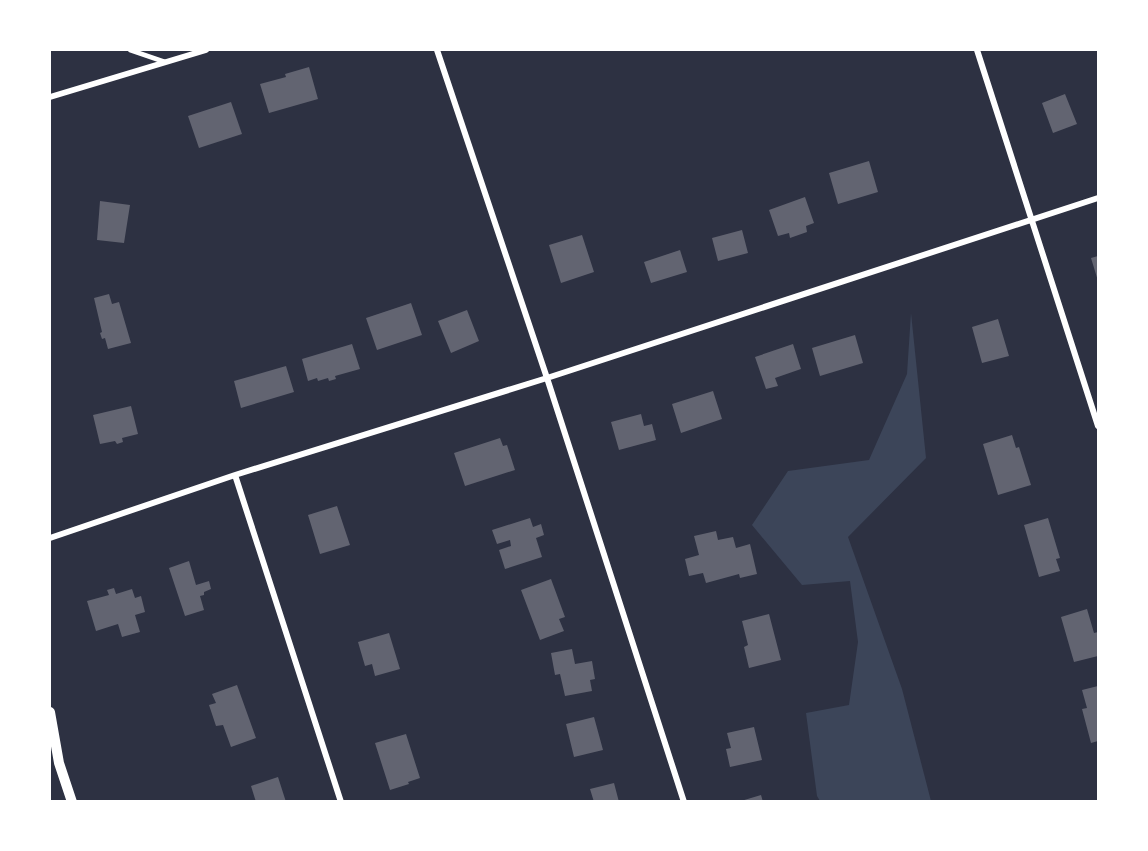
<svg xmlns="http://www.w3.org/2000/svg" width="1148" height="851" font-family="Quicksand,sans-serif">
	<rect width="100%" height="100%" fill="#2d3142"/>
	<path fill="#3c4559" d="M911,313L926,458L848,537L902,689L931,801H820L817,796L806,713L849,705L858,642L850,581L802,585L752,525L788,471L869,460L907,374Z"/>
	<path fill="#626471" d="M309,67L318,99L269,113L260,84L286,77L285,74Z
		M1065,94L1077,124L1053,133L1042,103Z
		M231,102L242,134L199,148L188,116Z
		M869,161L878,192L838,204L829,173Z
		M805,197L814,223L806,226L807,232L790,238L789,233L778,236L769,210Z
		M100,201L130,205L124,243L97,240Z
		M742,230L748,253L718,261L712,238Z
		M582,235L594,272L561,283L549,245Z
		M680,250L687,272L651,283L644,262Z
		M1098,256V281L1091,258Z
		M109,294L112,304L119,302L131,343L108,349L105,338L102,339L100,333L102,332L94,298Z
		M411,303L422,335L377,350L366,318Z
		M467,310L479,341L451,353L438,321Z
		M998,319L1009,356L982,363L972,327Z
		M855,335L863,363L820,376L812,348Z
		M352,344L360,369L335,376L336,379L329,381L328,378L318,381L317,378L308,381L302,359Z
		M793,344L801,369L775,378L778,386L766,389L755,357Z
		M286,366L294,392L241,408L234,381Z
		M713,391L722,419L681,433L672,404Z
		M131,406L138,434L122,438L123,442L117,444L115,441L100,444L93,415Z
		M641,414L644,426L652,424L656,440L619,450L611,422Z
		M1012,435L1016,448L1019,447L1031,485L998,495L983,444Z
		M500,438L503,446L507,445L515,470L465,486L454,453Z
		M337,506L350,545L320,554L308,515Z
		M530,518L533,527L541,524L544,535L536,538L542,557L505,569L499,550L511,546L510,540L497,544L492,530Z
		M1048,518L1060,558L1056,559L1060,571L1039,577L1024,525Z
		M716,531L718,540L733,537L736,548L750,544L757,574L740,578L739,574L706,583L703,573L689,576L685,559L699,555L694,536Z
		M189,561L196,585L209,581L211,589L204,592V595L200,596L204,610L185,616L169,568Z
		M551,579L565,617L559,619L564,631L540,640L521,590Z
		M114,588L116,594L132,589L135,598L141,596L145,612L135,615L140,632L122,637L118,624L96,631L87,601L109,595L107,590Z
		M1087,609L1094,633L1098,632V656L1074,662L1061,617Z
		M769,614L781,660L749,668L744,647L748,645L742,621Z
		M389,633L400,669L375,676L372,664L365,666L358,642Z
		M572,649L575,664L592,661L595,679L590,680L592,691L565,696L560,674L555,675L551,653Z
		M237,685L256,738L231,747L223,725L216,726L209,705L216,703L212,694Z
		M1098,686V741L1091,743L1082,709L1087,708L1082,690Z
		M594,717L603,750L574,757L566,724Z
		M754,727L762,760L730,767L726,749L731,748L727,733Z
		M406,734L420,778L408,782L409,784L390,790L375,743Z
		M278,777L286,802H256L251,786Z
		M614,783L619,802H594L590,789Z
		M761,795L763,802H741V801Z"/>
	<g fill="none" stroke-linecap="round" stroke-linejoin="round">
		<path stroke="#fff" stroke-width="4.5" d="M130,50L165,62"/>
		<path stroke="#fff" stroke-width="6" d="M437,50L547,378L684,802
			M977,50L1098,426
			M50,97L206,50
			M235,475L341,802
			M50,538L235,475L547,378L1098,198"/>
		<path stroke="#fff" stroke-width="10" d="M50,712L59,763L72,802"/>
	</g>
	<rect width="1148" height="851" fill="none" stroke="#ffffff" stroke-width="102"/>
</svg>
